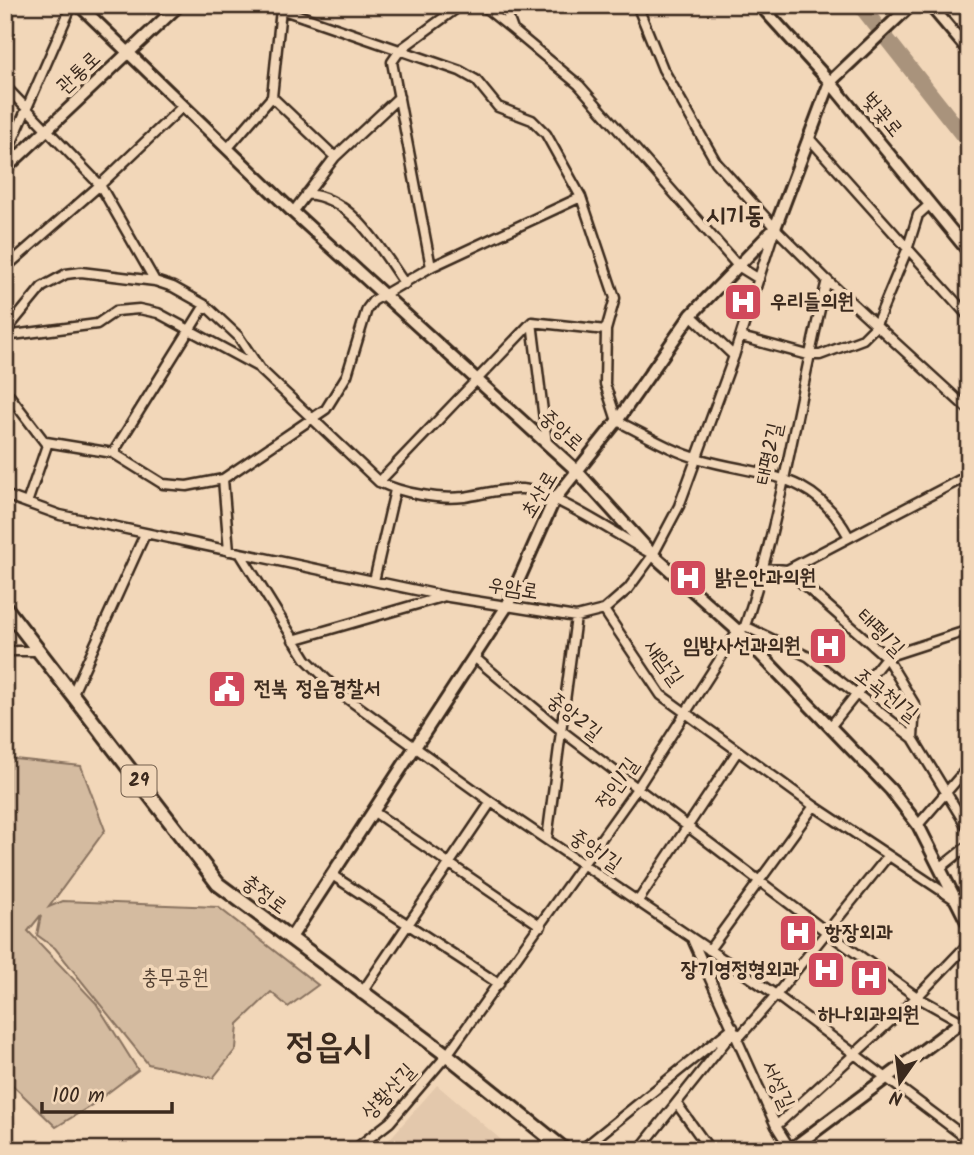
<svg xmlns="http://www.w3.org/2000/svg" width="974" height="1155" font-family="Kalam,'Poor Story',sans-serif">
	<rect width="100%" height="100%" fill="#f2d7b9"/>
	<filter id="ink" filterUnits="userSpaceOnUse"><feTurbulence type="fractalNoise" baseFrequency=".0143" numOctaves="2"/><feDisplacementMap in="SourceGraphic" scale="14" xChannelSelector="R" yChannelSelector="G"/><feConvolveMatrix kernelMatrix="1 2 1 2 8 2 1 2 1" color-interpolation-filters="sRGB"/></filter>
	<g filter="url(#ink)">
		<path fill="#e3c8ac" d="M437,1085L513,1150H380Z"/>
		<path fill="#d4bba0" stroke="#88725f" stroke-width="2" d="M5,758L81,766L105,830L49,907L63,901L218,907L318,985L288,1007L271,992L238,1024L236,1049L213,1078L148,1064L55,948L37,935L41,915L28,931L96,1003L138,1070L89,1107L56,1127L5,1078Z"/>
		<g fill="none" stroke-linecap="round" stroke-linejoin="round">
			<path stroke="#a9937c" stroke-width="16" d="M860,5L969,143"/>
			<g stroke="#3b2a1e" stroke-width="13">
				<path id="street" d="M269,5L460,71L476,80L498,107L532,120L546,134L581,197L615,298L606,330L605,384L617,421C644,434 671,451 700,459C763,477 813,470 849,537
					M287,5L281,9L272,97L335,157
					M482,5L513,30
					M504,5L513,30L579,85L738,266L759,279
					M637,5L663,69L716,162L775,228L827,280L969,410
					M5,86L100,185L155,281
					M808,137L969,317
					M227,149L272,97
					M5,158L72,5
					M306,194C353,197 381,250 405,284
					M293,212L335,157L399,97
					M431,267L392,62L401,49L461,5
					M5,268L100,185L182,107
					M691,315L734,356
					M532,322L547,444
					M5,332L42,287L66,274L81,272L155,281L173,287L205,305L238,336L260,369L379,482C402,493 438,500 464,497C484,494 502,488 522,489C552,491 619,536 648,552
					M5,336L97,324L116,311L139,309L158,313L258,367
					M741,337L808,355H820L863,339L875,327L907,250L918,215L929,205
					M5,390L47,445L27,503
					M46,442L113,453L163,484L187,486L223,479L326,409L347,375L367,309L373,301L431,267L581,197
					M113,453L205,305
					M223,479L229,551
					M379,482L532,322L606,330
					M5,495L60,515L449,597L576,617L604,610L628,589L653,555L679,506L734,356L774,231
					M240,553L306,659L341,694L491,802L776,995L969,1140
					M764,568L787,570L969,475
					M787,570L886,657L915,705L913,738
					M374,581L395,490
					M604,610L661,695L814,806L969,909
					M745,626L809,657L913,738L969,830
					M293,640L442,597
					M5,651H40
					M474,657L562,731L828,933L917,997L969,1026
					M73,693L145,534
					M830,727L886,657L969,630
					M374,812L541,926
					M918,825L969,766
					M547,839L576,617
					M940,868L969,845
					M332,875L499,984
					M638,901L737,752
					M693,941L776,1126L791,1150
					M709,950L814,806
					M361,994L491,802
					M677,1104L710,1150
					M776,1126L917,997L969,943
					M354,1150L390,1122L447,1055L638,787L738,631L745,626C783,514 798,395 827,280
					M581,1150L733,1027
					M639,1150L733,1032L741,1035L776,995L888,856"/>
			</g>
			<g stroke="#3b2a1e" stroke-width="16">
				<path id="secondary" d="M79,5L293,212L577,471L653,555L738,631L891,790L918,825L969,926
					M760,5L830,82L969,252
					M930,5L969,51
					M5,169L179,5
					M290,939L507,606L554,500L617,421L691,315L775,228L830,82L911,5
					M790,1150L969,1016"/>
			</g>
			<g stroke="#3b2a1e" stroke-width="18">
				<path id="primary" d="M5,607L218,884L447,1055L565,1150"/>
			</g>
			<use href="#street" stroke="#f2d7b9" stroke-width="8"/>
			<use href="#secondary" stroke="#f2d7b9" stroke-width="10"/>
			<use href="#primary" stroke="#f2d7b9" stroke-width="12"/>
		</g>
	</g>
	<defs>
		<g id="hospital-square" transform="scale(2.0125)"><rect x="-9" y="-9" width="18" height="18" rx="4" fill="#d1495b" stroke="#f2d7b9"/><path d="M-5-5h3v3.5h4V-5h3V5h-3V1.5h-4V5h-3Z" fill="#fff"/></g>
		<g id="civic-square" transform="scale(2.0125)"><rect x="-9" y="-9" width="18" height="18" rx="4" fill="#d1495b" stroke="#f2d7b9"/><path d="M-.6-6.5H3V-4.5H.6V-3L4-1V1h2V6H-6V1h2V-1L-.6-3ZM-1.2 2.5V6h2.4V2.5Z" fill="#fff"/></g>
	</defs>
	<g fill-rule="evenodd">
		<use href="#hospital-square" x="743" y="302"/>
		<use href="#hospital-square" x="688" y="578"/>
		<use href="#hospital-square" x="828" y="646"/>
		<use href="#civic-square" x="227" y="689"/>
		<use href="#hospital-square" x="798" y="933"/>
		<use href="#hospital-square" x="826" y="970"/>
		<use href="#hospital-square" x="869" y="978"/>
	</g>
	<g text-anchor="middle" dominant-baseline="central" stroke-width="7" stroke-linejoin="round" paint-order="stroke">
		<rect fill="#f2d7b9" stroke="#725e4c" stroke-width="2" x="121.5" y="765.5" width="35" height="31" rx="5"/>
		<g font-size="19" font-weight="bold" fill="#3b2a1e">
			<text x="139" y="781">29</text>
		</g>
		<g font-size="21" fill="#3b2a1e" stroke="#f2d7b9">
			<text transform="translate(79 73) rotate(-43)">관통로</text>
			<text transform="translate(882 115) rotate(51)">벚꽃로</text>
			<text transform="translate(561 431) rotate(42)">중앙로</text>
			<text transform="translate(770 454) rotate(-78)">태평2길</text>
			<text transform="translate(540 495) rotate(-59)">초산로</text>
			<text transform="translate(513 589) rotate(9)">우암로</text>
			<text transform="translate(880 633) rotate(45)">태평1길</text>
			<text transform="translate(663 663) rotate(54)">새암길</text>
			<text transform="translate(886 695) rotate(38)">조곡천1길</text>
			<text transform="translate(574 717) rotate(38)">중앙2길</text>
			<text transform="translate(618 784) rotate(-55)">정인1길</text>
			<text transform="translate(595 851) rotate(34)">중앙1길</text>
			<text transform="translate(264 895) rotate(37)">충정로</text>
			<text transform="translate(777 1085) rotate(66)">서성길</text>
			<text transform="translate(389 1092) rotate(-47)">상황산길</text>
		</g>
		<g font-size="21" font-weight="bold" fill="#3b2a1e" stroke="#f2d7b9" text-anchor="start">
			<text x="770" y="302">우리들의원</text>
			<text x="715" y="578">밝은안과의원</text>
			<text x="801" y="646" text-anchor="end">임방사선과의원</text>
			<text x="254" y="689">전북 정읍경찰서</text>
			<text x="825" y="933">항장외과</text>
			<text x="799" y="970" text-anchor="end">장기영정형외과</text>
			<text x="869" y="1015" text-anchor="middle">하나외과의원</text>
		</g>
		<g font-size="21" fill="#524032" stroke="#f2d7b9">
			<text x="175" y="978">충무공원</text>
		</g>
		<g font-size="24" font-weight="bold" fill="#3b2a1e" stroke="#f2d7b9">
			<text x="735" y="216">시기동</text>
		</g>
		<g font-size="35" font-weight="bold" fill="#3b2a1e" stroke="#f2d7b9">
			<text x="329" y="1048">정읍시</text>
		</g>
	</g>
	<rect width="974" height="1155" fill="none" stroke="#f2d7b9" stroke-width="28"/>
	<rect x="14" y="14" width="946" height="1127" fill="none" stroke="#3b2a1e" stroke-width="2.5" filter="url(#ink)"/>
	<g transform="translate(900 1082) rotate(194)" stroke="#f2d7b9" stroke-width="5" paint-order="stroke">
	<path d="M0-5L12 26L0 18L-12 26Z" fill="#3b2a1e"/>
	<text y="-10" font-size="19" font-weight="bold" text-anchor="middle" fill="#3b2a1e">N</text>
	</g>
	<path d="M42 1102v10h130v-10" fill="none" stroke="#3b2a1e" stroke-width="3.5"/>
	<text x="52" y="1102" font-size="21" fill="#3b2a1e" stroke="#f2d7b9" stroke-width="5" paint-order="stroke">100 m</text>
</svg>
